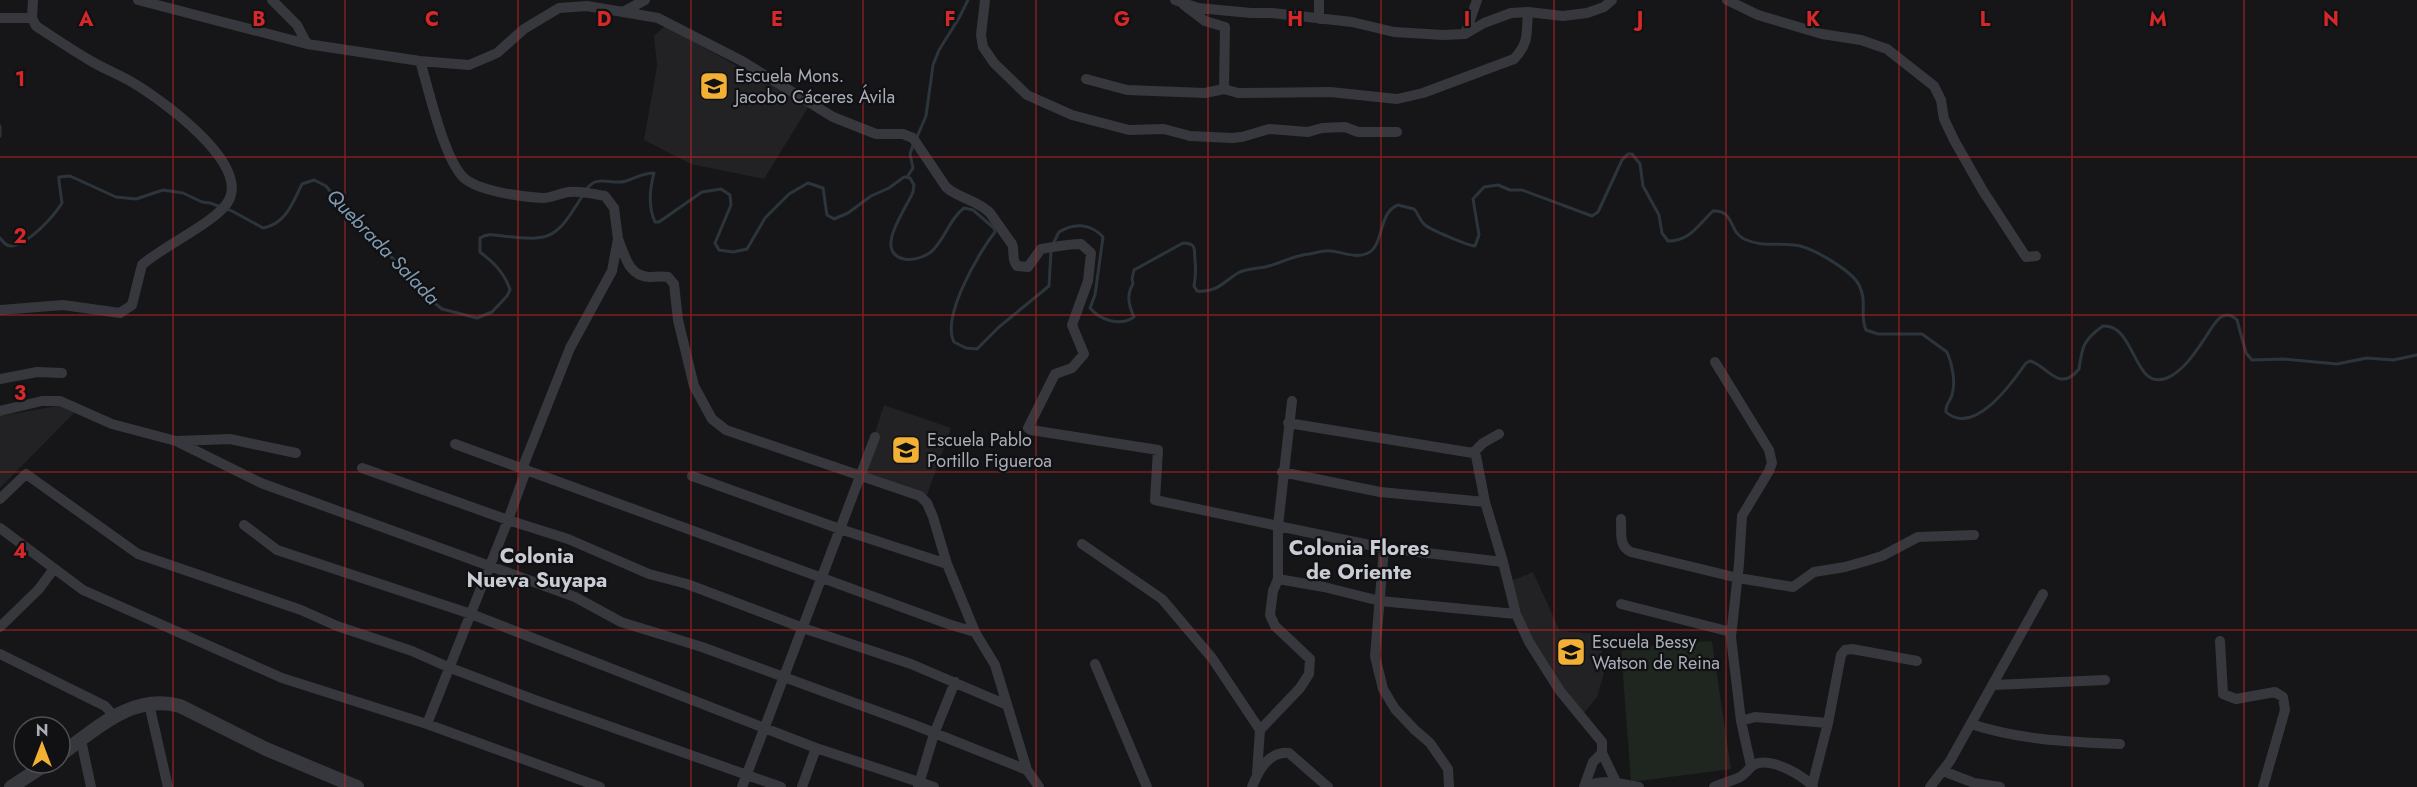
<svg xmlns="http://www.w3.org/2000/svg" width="2417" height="787" font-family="Jost,sans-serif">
	<rect width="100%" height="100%" fill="#161618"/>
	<path fill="#222225" d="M665,26L809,106L764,179L691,164L644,140L657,66L654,36Z
		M63,405L74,413L0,488V416Z
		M884,405L951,428L927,495L862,472Z
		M1533,572L1560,631L1599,634L1605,670L1597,697L1583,714L1553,676L1526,629L1511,581Z"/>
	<path fill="#1e261f" d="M1712,641L1731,769L1631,782L1621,648Z"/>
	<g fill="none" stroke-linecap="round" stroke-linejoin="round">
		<path stroke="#2c353c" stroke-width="3" d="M0,126V136
			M916,139L926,116L933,65L939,50L959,18L968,0
			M907,177L913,168L910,154L913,145
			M586,190C597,173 611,186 626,181C636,178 642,173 654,173C650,188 648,207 655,222H659L702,192L721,189L730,195L731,205L715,243L719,250L733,252L747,249L765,218L789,194L808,183L823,188L827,215L834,219L848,213L871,196L889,188L904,177L910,178L914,185L913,192C908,206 872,252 904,259C913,261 924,257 931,252C945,240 949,219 964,208L973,210L994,228L995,232C979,252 941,317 954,342L966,348L977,349L999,327L1049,286L1051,251
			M0,238C3,242 6,246 11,246C28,245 54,216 62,203L59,181V177L70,176L116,197L136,199L163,190L183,193L202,202L210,203L232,211L263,228C286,224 293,202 302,184L314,180L326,186L357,226L400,265L425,295L442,309L477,318L492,312L507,296L510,290C505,273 493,262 480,252V238C488,233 494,235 503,236C553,242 556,238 583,195
			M1053,244L1059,232C1075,222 1091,224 1103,237L1095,295L1090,308C1100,320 1120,327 1134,317C1129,306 1126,295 1133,284L1132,279L1134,270L1183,243C1197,243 1194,250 1195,260C1196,270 1196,276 1194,286L1197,291C1217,293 1223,282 1238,273C1247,268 1259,269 1269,266C1282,262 1296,255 1309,254C1316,253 1324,250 1331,251C1343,252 1356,259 1368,253C1384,246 1378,212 1398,205L1414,209C1419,214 1419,220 1425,225C1431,230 1469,246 1475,246L1479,235L1473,199L1484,187L1498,185L1510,190H1522L1592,216L1598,212L1622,160L1628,154H1632L1640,164L1643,186L1659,215L1662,233L1668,241C1690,241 1698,225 1713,211C1735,210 1728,231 1744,239C1761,247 1777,243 1794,245C1811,246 1852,271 1859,285C1868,303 1859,314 1866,330L1878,334H1922L1947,352C1952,363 1956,382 1952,395C1950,402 1945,404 1946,412C1974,437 2012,383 2026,363L2030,361C2047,365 2059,394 2079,369C2082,347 2083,340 2103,326C2136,324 2133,392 2167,378C2184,371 2197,350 2207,335C2211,329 2215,321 2221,317C2227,313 2232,315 2237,320L2246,353L2252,360L2283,359L2337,364L2367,358L2393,360L2417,355"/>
		<path stroke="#37383d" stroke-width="10" d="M138,0L307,44L420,61L469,65L497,53L524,29L559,8L587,6L623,12L645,0
			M272,0L297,25L307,44
			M985,0L981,35L983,47L994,63L1027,95L1072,115L1129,130L1164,129L1190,136L1232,138L1242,137L1269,129L1308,132L1322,128L1345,127L1358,132H1397
			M1175,0L1198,8L1251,13H1272L1352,22L1394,32L1443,35L1465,34L1484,23L1511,13L1528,12L1563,16L1587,13L1604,7L1612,0
			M1727,0L1758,15L1822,34L1861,40L1887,49L1934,86L1941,100L1944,119L1954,140L1983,191L2026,257L2036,256
			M1184,5L1205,21L1225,27L1224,89
			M623,12L658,18L693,36L742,61L833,117L876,134H903L913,138L946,187C959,199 978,200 990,213C993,217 1009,240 1012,244C1015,251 1011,259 1017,266L1028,267L1041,249C1054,247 1067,244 1081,244L1091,253L1088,281L1072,325L1084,354L1072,368L1055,374L1028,428L1031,430L1158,450L1155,500L1278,526V579L1273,591L1270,615L1275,626L1310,659L1309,674L1300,688L1260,730
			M0,18H32
			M1319,19V0
			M1465,34L1477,0
			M420,61C429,90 443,156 463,177C477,191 522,197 542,198C551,198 560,193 569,192C581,191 594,194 605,196L614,208L618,239L612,271L570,348L524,464V476L508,520L427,724
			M1086,79L1127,90L1205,93L1224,89L1238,93L1330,92L1397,99L1423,93L1514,59C1530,42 1526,33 1528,12
			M618,239C625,255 628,276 649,277C655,277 661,276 668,277L674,284L678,320L694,386L712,419L726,430L920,496L927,503L933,517L947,564L975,632L995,665L1027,770L1039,787
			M0,310L63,305L120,313L132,305L142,265C161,247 219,221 229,200C248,162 163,101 135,84C119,74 101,68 86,58C69,48 53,37 36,26L32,18L33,0
			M1715,362L1769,450L1772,463L1769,471L1742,516L1739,564L1731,637L1741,721L1751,766
			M0,379L37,372L62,373
			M1292,401L1278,526L1384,548L1503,562
			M0,411L42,401H60L112,424L176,441L261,483L575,597L621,622L702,647L912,724L1027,770
			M1288,423L1473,453
			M176,441L230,439L296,453
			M455,444L951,625L975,632
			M1473,453L1476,456L1485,502L1503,562L1516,614L1529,642L1560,691L1602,742V753L1617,784
			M1473,453L1483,443L1499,434
			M362,468L508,520L568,539L649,574L687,584L803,628L911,664L1007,705
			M1282,472L1380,492L1485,502
			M692,476L840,529L947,564
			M0,499L26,474L138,554L301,610L337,626L412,651L448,667L535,700L781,787
			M1621,519C1622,532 1618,546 1631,552L1738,578L1793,587L1814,572L1845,567L1866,561L1882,556L1918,537L1974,535
			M244,525L277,550L471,614L816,748L934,787
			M0,528L83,590L282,678L427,724L600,787
			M1082,544L1162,599L1212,658L1260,730L1257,773
			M1384,548L1375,656L1383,689L1395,709L1415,730L1430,743L1448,769L1449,787
			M1278,579L1324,587L1380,601L1516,614
			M1621,604L1731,632
			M0,627L39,589L53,570
			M2220,641L2223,694L2236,699L2275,692L2283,697L2285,710L2263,787
			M0,654L105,706L114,716
			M1095,664L1147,787
			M1993,685L2105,680
			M149,704L168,787
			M1741,721L1755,717L1828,723
			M1971,724C2019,740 2070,742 2120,744
			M81,740L91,787
			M1943,771L1974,783L2000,787
			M1812,786L1828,723L1841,655L1845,650L1852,649L1917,661
			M742,787L875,437
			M802,787L816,748
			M918,787L934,734L955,682
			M1252,787C1258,771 1269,751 1289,753L1328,787
			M1584,787L1593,762L1602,753
			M1586,787C1602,778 1622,784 1639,787
			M1714,787C1723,783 1732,781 1740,777C1748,773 1750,764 1759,763C1775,760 1803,775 1813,787
			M1930,787L1950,761L2043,594"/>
		<path stroke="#37383d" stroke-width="14" d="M60,755C96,729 132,693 180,706L266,749L357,787
			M11,787L48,763"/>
	</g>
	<path fill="none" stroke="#d62828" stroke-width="1.5" stroke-opacity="0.55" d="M173,0V787M345,0V787M518,0V787M691,0V787M863,0V787M1036,0V787M1208,0V787M1381,0V787M1554,0V787M1726,0V787M1899,0V787M2072,0V787M2244,0V787M0,157H2417M0,315H2417M0,472H2417M0,630H2417"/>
	<defs>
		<g id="school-square" transform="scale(1.5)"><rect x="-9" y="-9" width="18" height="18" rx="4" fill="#f2b134" stroke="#111113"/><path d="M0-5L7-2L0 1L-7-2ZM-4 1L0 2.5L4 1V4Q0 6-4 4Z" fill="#111"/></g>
	</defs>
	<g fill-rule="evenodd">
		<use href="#school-square" x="714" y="86"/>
		<use href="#school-square" x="906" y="450"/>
		<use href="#school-square" x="1571" y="652"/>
	</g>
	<g text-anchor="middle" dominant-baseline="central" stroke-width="4.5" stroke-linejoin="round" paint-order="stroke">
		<g font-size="18" fill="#a8adb8" stroke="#111113" text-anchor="start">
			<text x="735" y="76">Escuela Mons.<tspan x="735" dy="21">Jacobo Cáceres Ávila</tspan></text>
			<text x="927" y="440">Escuela Pablo<tspan x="927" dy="21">Portillo Figueroa</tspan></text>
			<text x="1592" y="642">Escuela Bessy<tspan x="1592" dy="21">Watson de Reina</tspan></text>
		</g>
		<g font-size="20" font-style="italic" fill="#7f9bb3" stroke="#111113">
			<text transform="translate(383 247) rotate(46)">Quebrada Salada</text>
		</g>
		<g font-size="21" font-weight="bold" fill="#c9ccd4" stroke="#111113">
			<text x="1359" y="548">Colonia Flores<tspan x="1359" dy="24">de Oriente</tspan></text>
			<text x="537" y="556">Colonia<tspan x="537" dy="24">Nueva Suyapa</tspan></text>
		</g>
	</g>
	<g font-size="20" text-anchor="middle" font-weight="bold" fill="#d62828" stroke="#111113" stroke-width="4.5" stroke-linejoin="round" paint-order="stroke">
		<text x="86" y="26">A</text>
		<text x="259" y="26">B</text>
		<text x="432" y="26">C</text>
		<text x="604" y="26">D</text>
		<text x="777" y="26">E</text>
		<text x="950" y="26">F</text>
		<text x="1122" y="26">G</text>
		<text x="1295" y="26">H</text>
		<text x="1467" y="26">I</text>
		<text x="1640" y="26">J</text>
		<text x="1813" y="26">K</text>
		<text x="1985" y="26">L</text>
		<text x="2158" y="26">M</text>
		<text x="2331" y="26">N</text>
		<text x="20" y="86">1</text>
		<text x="20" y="243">2</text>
		<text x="20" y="400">3</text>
		<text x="20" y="558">4</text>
	</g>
	<g transform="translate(42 745)"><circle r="28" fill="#111113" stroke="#4d4f55" stroke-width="1.5"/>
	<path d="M0-4.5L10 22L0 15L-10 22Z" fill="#f2b134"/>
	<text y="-9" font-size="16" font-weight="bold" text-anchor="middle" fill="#a8adb8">N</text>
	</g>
</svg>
